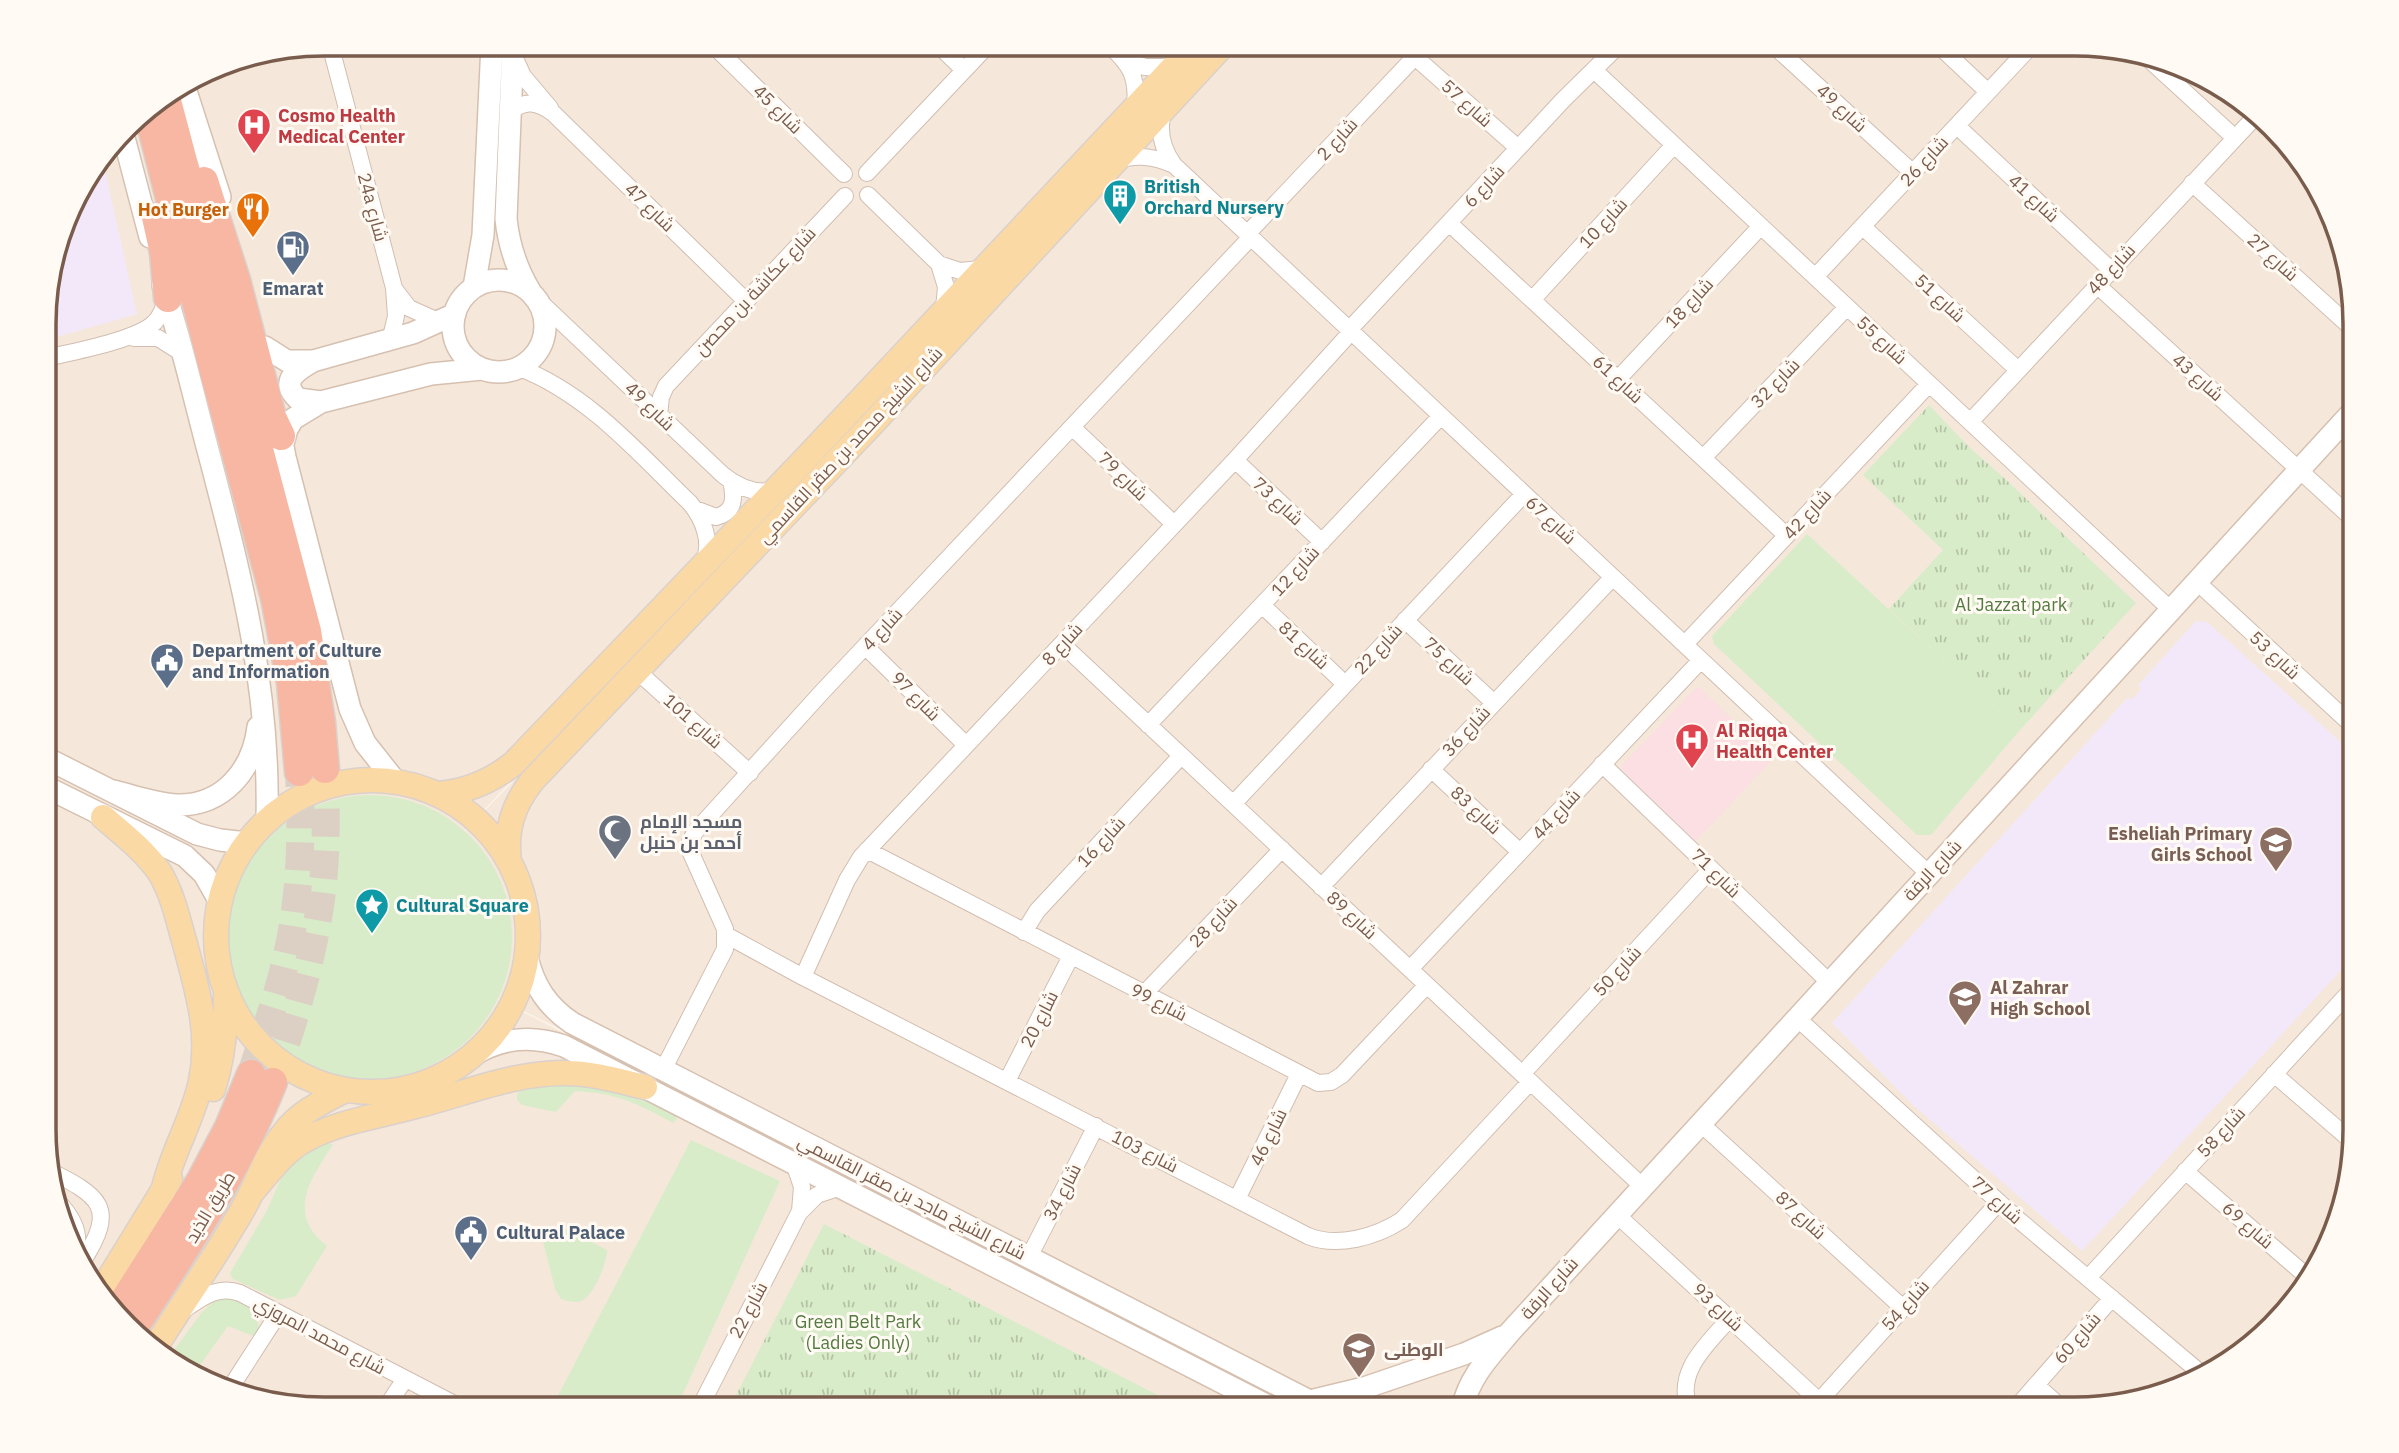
<svg xmlns="http://www.w3.org/2000/svg" width="2399" height="1453" font-family="'IBM Plex Sans',Cairo,sans-serif">
	<defs>
		<pattern id="park-tufts" width="24" height="20" patternUnits="userSpaceOnUse" patternTransform="scale(1.75)"><rect width="24" height="20" fill="#d8ecc9"/><path d="M3 7l-1-3M5 7V3M7 7l1-3M15 17l-1-3M17 17v-4M19 17l1-3" fill="none" stroke="#b4c2a5"/></pattern>
	</defs>
	<rect width="100%" height="100%" fill="#fdf6ec"/>
	<path fill="#f5e8da" fill-rule="evenodd" d="M324,44H2075L2148,53L2215,82L2308,169L2340,234L2355,305V1147L2317,1269L2273,1327L2215,1371L2093,1409H1324L455,977L1298,1409H324L251,1400L184,1371L138,1328L365,942L296,1031L126,1318L91,1284L46,1165V288L73,200L139,114L217,65ZM628,658L629,659L418,881L482,812Z"/>
	<path fill="#f3e8fa" d="M103,161L137,314L46,340V288L73,200Z
		M2196,621L2207,622L2355,755V955L2082,1251L1913,1105L1832,1023L2128,697L2132,700L2141,689L2138,685Z"/>
	<path fill="#fbdfe3" d="M1698,686L1773,759L1693,844L1622,775V765Z"/>
	<path fill="#d8ecc9" d="M1807,534L2020,730L1931,835H1917L1714,644L1712,636Z
		M228 937a142 142 0 1 1 284 0a142 142 0 1 1-284 0Z
		M542,1081L635,1091L677,1114L676,1120L673,1123C636,1103 617,1093 575,1091L556,1112L522,1105L517,1100V1095L524,1084Z
		M324,1139L333,1145C310,1179 286,1214 327,1246L296,1296L280,1300L233,1279L230,1273L266,1212L287,1165Z
		M691,1140L780,1181L676,1409H551Z
		M566,1229L607,1250C608,1261 594,1295 583,1300C576,1304 568,1301 561,1299L555,1289L541,1234Z
		M233,1298C248,1305 255,1311 259,1328L253,1336L228,1326L193,1375L184,1371L169,1357L202,1312L216,1299Z"/>
	<path fill="url(#park-tufts)" d="M1929,405L1970,448L2002,476L2136,603L2020,730L1889,609L1943,550L1863,475Z
		M824,1224L1185,1409H729Z"/>
	<g fill="none" stroke-linecap="round" stroke-linejoin="round">
		<path stroke="#dcd0c4" stroke-width="28" stroke-dasharray="28 14" stroke-linecap="butt" d="M251,1074C264,1034 278,995 287,955C301,894 302,833 299,772
			M273,1082C294,1022 312,962 321,899C327,856 326,813 325,769"/>
		<g stroke="#d1beb0" stroke-width="18">
			<path id="street" d="M330,44L394,288L396,316L390,341
				M712,44L844,174
				M937,44L964,70
				M1108,44C1130,64 1138,76 1135,107
				M1772,44L1913,173
				M1937,44L1988,92
				M2141,52L2235,138
				M513,54L523,76L550,108
				M1415,57L1518,148
				M1126,61L1145,67H1174
				M1594,70L2170,609
				M1163,111C1158,131 1162,149 1174,165L1929,874
				M510,112C525,99 538,102 553,113L746,301
				M1957,126L2111,270
				M1115,161C1136,154 1154,156 1174,165
				M867,173L989,44
				M2192,183L2355,331
				M868,195L939,264L960,271L982,269
				M1449,223L1786,535
				M1863,227L2018,370
				M1247,234L1427,44
				M939,264L946,287L944,309
				M1815,277L2033,44
				M2097,285L2355,521
				M395,290L409,308L440,322
				M536,298L723,475C738,487 756,495 776,490
				M1532,300L1674,145
				M1349,330L1563,100L1620,44
				M134,338H158L182,353
				M46,358C72,352 138,340 155,322C161,316 164,306 168,298
				M520,368C589,395 638,453 690,503C704,520 712,542 704,563
				M1618,379L1761,226
				M659,415L661,397L666,386L845,196
				M1970,422L2254,118
				M1072,427L1174,524
				M1703,458L1847,307
				M1235,460L1322,542
				M695,509L716,517C735,512 735,498 731,481
				M2196,581L2355,728
				M1262,605L1345,684
				M1405,620L1493,702
				M1062,644L1642,1186
				M1685,644L1929,384
				M866,647L966,745
				M636,670L750,773
				M1148,725L1441,416
				M1602,764L1829,982
				M1431,769L1520,852
				M1233,804L1524,494
				M867,850L1318,1083L1331,1082L1342,1075L1427,985
				M1321,887L1613,577
				M1024,932L1037,911L1181,756
				M726,935L803,977L1308,1236C1337,1248 1376,1237 1402,1220L1530,1082
				M1410,969L1701,660
				M803,977L847,880L861,857L1235,460L1351,332
				M1144,994L1282,849
				M1797,1018L2014,1216L2203,1375
				M663,1070L725,949V929L691,853L690,842L695,832L822,692L1251,237
				M1522,1074L1711,869
				M2274,1074L2355,1144
				M1007,1081L1071,956
				M1700,1123L1903,1308
				M794,1163L802,1187L800,1211
				M48,1170C100,1196 118,1207 82,1262
				M2185,1171L2310,1279
				M1237,1199L1299,1074
				M61,1205C72,1218 79,1230 77,1247
				M1616,1214L1819,1401
				M1029,1257L1096,1126
				M2088,1278L2355,986
				M185,1309C203,1297 218,1285 240,1293L464,1409
				M2036,1385L2063,1409
				M229,1390L278,1314
				M385,1409L405,1379
				M699,1409L799,1213L817,1195L841,1187
				M1689,1409C1675,1371 1707,1345 1730,1318
				M1812,1409L1999,1202
				M2015,1409L2112,1298"/>
		</g>
		<g stroke="#d6c0b0" stroke-width="24">
			<path id="secondary" d="M513,44L506,219C509,246 516,268 530,291
				M184,85L220,197
				M123,134L150,237
				M453 326a46 46 0 1 1 92 0a46 46 0 1 1-92 0Z
				M163,285C181,340 194,398 209,454C242,580 270,688 267,820
				M474,287L483,235L492,44
				M265,347L287,361H313L413,333L455,314
				M313,361C297,370 279,381 298,399L321,402
				M278,421L285,457L350,709L365,743L395,781
				M283,444L287,429L293,419L321,402L431,374L482,369
				M46,758L197,834L220,840L247,843
				M46,787L185,856L204,874L220,902
				M113,791C134,796 156,804 177,805C223,806 253,770 258,727
				M527,957C534,986 547,1006 572,1023L1325,1409
				M473,1055C503,1037 532,1035 564,1046L1274,1409
				M1310,1401L1364,1388L1464,1354L1502,1337
				M1462,1409C1469,1377 1489,1357 1510,1332L2355,409"/>
		</g>
		<g stroke="#dad1cd" stroke-width="27">
			<path id="primary" d="M216 936a156 156 0 1 1 312 0a156 156 0 1 1-312 0Z
				M437,794C466,792 490,782 513,764L807,457L1195,44
				M103,817C123,834 145,851 160,873C173,895 178,920 185,944C197,990 211,1032 201,1081C193,1120 171,1153 163,1192
				M509,861C505,830 513,805 532,781L873,423L1224,44
				M213,1089C223,1058 226,1027 226,994
				M251,1193C267,1175 282,1153 303,1141C336,1122 379,1116 416,1106C464,1094 515,1072 566,1073C593,1073 619,1081 645,1087
				M100,1293L170,1179
				M156,1346C185,1300 216,1256 243,1209C257,1184 266,1155 284,1133C300,1112 322,1102 345,1090"/>
		</g>
		<g stroke="#dad1cd" stroke-width="31">
			<path id="highway" d="M166,97L307,631L321,722L325,769
				M147,108L214,372L275,598L291,683L299,772
				M204,181L236,280L272,417L281,436
				M156,217L164,253L168,298
				M118,1310L201,1180L229,1127L251,1074
				M135,1326C187,1247 238,1170 273,1082"/>
		</g>
		<use href="#street" stroke="#fff" stroke-width="16"/>
		<use href="#secondary" stroke="#fff" stroke-width="21"/>
		<use href="#primary" stroke="#fbd9a5" stroke-width="24"/>
		<use href="#highway" stroke="#f7b7a3" stroke-width="28"/>
	</g>
	<defs>
		<g id="hospital-pin" transform="scale(1.75)"><path d="M0 17L-7.5 6A9.5 9.5 0 1 1 7.5 6Z" fill="#e0444e" stroke="#fffaf3"/><path d="M-5-5h3v3.5h4V-5h3V5h-3V1.5h-4V5h-3Z" fill="#fff"/></g>
		<g id="building-pin" transform="scale(1.75)"><path d="M0 17L-7.5 6A9.5 9.5 0 1 1 7.5 6Z" fill="#0f9aa8" stroke="#fffaf3"/><path d="M-4-6H4V6H1V3H-1V6H-4ZM-2.5-4.3h1.7v1.8h-1.7ZM.8-4.3h1.7v1.8H.8ZM-2.5-1h1.7V.8h-1.7ZM.8-1h1.7V.8H.8Z" fill="#fff"/></g>
		<g id="restaurant-pin" transform="scale(1.75)"><path d="M0 17L-7.5 6A9.5 9.5 0 1 1 7.5 6Z" fill="#e8710a" stroke="#fffaf3"/><path d="M-5-6h1v4h1v-4h1v4h1v-4h1v5L-1.5 .5V6h-2V.5L-5-1ZM5-6V6H3V1.5H1.5Q1.5-4 5-6Z" fill="#fff"/></g>
		<g id="fuel-pin" transform="scale(1.75)"><path d="M0 17L-7.5 6A9.5 9.5 0 1 1 7.5 6Z" fill="#5c6f8a" stroke="#fffaf3"/><path d="M-5.5-6h7V0h2V4h1.3V-2.5L3-4.5l.8-.8L6-3V5H2.5V1h-1V6h-7ZM-4.2-4.7v3.2H.2V-4.7Z" fill="#fff"/></g>
		<g id="civic-pin" transform="scale(1.75)"><path d="M0 17L-7.5 6A9.5 9.5 0 1 1 7.5 6Z" fill="#5c6f8a" stroke="#fffaf3"/><path d="M-.6-6.5H3V-4.5H.6V-3L4-1V1h2V6H-6V1h2V-1L-.6-3ZM-1.2 2.5V6h2.4V2.5Z" fill="#fff"/></g>
		<g id="mosque-pin" transform="scale(1.75)"><path d="M0 17L-7.5 6A9.5 9.5 0 1 1 7.5 6Z" fill="#6b7280" stroke="#fffaf3"/><path d="M3.5-4.9A6 6 0 1 0 3.5 4.9A5 5 0 1 1 3.5-4.9Z" fill="#fff"/></g>
		<g id="school-pin" transform="scale(1.75)"><path d="M0 17L-7.5 6A9.5 9.5 0 1 1 7.5 6Z" fill="#8d6e63" stroke="#fffaf3"/><path d="M0-5L7-2L0 1L-7-2ZM-4 1L0 2.5L4 1V4Q0 6-4 4Z" fill="#fff"/></g>
		<g id="sight-pin" transform="scale(1.75)"><path d="M0 17L-7.5 6A9.5 9.5 0 1 1 7.5 6Z" fill="#0f9aa8" stroke="#fffaf3"/><path d="M0-6L1.8-2.2L6-1.7L2.9 1.2L3.7 5.4L0 3.3L-3.7 5.4L-2.9 1.2L-6-1.7L-1.8-2.2Z" fill="#fff"/></g>
	</defs>
	<g fill-rule="evenodd">
		<use href="#hospital-pin" x="254" y="125"/>
		<use href="#building-pin" x="1120" y="196"/>
		<use href="#restaurant-pin" x="253" y="209"/>
		<use href="#fuel-pin" x="293" y="247"/>
		<use href="#civic-pin" x="167" y="660"/>
		<use href="#hospital-pin" x="1692" y="740"/>
		<use href="#mosque-pin" x="615" y="831"/>
		<use href="#school-pin" x="2276" y="843"/>
		<use href="#sight-pin" x="372" y="905"/>
		<use href="#school-pin" x="1965" y="997"/>
		<use href="#civic-pin" x="471" y="1232"/>
		<use href="#school-pin" x="1359" y="1349"/>
	</g>
	<g text-anchor="middle" dominant-baseline="central" stroke-width="6" stroke-linejoin="round" paint-order="stroke">
		<g font-size="18" fill="#7a5c4d" stroke="#fffaf3">
			<text transform="translate(1467 103) rotate(42)">شارع 57</text>
			<text transform="translate(1842 108) rotate(43)">شارع 49</text>
			<text transform="translate(778 109) rotate(45)">شارع 45</text>
			<text transform="translate(1337 139) rotate(-47)">شارع 2</text>
			<text transform="translate(1924 161) rotate(-47)">شارع 26</text>
			<text transform="translate(1484 186) rotate(-47)">شارع 6</text>
			<text transform="translate(2034 198) rotate(43)">شارع 41</text>
			<text transform="translate(373 207) rotate(75)">24a شارع</text>
			<text transform="translate(650 207) rotate(44)">شارع 47</text>
			<text transform="translate(1603 223) rotate(-47)">شارع 10</text>
			<text transform="translate(2273 257) rotate(42)">شارع 27</text>
			<text transform="translate(2111 269) rotate(-47)">شارع 48</text>
			<text transform="translate(755 291) rotate(-47)">شارع عكاشة بن محصن</text>
			<text transform="translate(1940 298) rotate(43)">شارع 51</text>
			<text transform="translate(1689 303) rotate(-47)">شارع 18</text>
			<text transform="translate(1882 340) rotate(43)">شارع 55</text>
			<text transform="translate(2198 377) rotate(42)">شارع 43</text>
			<text transform="translate(1618 379) rotate(43)">شارع 61</text>
			<text transform="translate(1775 383) rotate(-46)">شارع 32</text>
			<text transform="translate(650 406) rotate(44)">شارع 49</text>
			<text transform="translate(850 445) rotate(-47)">شارع الشيخ محمد بن صقر القاسمي</text>
			<text transform="translate(1123 476) rotate(44)">شارع 79</text>
			<text transform="translate(1278 501) rotate(43)">شارع 73</text>
			<text transform="translate(1807 514) rotate(-47)">شارع 42</text>
			<text transform="translate(1551 520) rotate(43)">شارع 67</text>
			<text transform="translate(1295 571) rotate(-47)">شارع 12</text>
			<text transform="translate(882 629) rotate(-47)">شارع 4</text>
			<text transform="translate(1062 644) rotate(-47)">شارع 8</text>
			<text transform="translate(1304 645) rotate(43)">شارع 81</text>
			<text transform="translate(1378 649) rotate(-47)">شارع 22</text>
			<text transform="translate(2275 655) rotate(43)">شارع 53</text>
			<text transform="translate(1449 661) rotate(43)">شارع 75</text>
			<text transform="translate(916 696) rotate(45)">شارع 97</text>
			<text transform="translate(693 721) rotate(42)">شارع 101</text>
			<text transform="translate(1466 731) rotate(-47)">شارع 36</text>
			<text transform="translate(1476 810) rotate(43)">شارع 83</text>
			<text transform="translate(1556 814) rotate(-47)">شارع 44</text>
			<text transform="translate(1101 842) rotate(-47)">شارع 16</text>
			<text transform="translate(1932 870) rotate(-47)">شارع الرقة</text>
			<text transform="translate(1716 873) rotate(44)">شارع 71</text>
			<text transform="translate(1352 915) rotate(43)">شارع 89</text>
			<text transform="translate(1213 922) rotate(-47)">شارع 28</text>
			<text transform="translate(1617 971) rotate(-47)">شارع 50</text>
			<text transform="translate(1159 1002) rotate(27)">شارع 99</text>
			<text transform="translate(1039 1019) rotate(-63)">شارع 20</text>
			<text transform="translate(2221 1132) rotate(-47)">شارع 58</text>
			<text transform="translate(1268 1137) rotate(-64)">شارع 46</text>
			<text transform="translate(1145 1151) rotate(27)">شارع 103</text>
			<text transform="translate(1062 1192) rotate(-63)">شارع 34</text>
			<text transform="translate(912 1197) rotate(27)">شارع الشيخ ماجد بن صقر القاسمي</text>
			<text transform="translate(1997 1200) rotate(42)">شارع 77</text>
			<text transform="translate(210 1207) rotate(-59)">طريق الذيد</text>
			<text transform="translate(1801 1215) rotate(43)">شارع 87</text>
			<text transform="translate(2248 1225) rotate(41)">شارع 69</text>
			<text transform="translate(1549 1288) rotate(-48)">شارع الرقة</text>
			<text transform="translate(1905 1305) rotate(-48)">شارع 54</text>
			<text transform="translate(1718 1307) rotate(43)">شارع 93</text>
			<text transform="translate(748 1310) rotate(-62)">شارع 22</text>
			<text transform="translate(320 1335) rotate(28)">شارع محمد المروزي</text>
			<text transform="translate(2077 1338) rotate(-49)">شارع 60</text>
		</g>
		<g font-size="18" font-weight="bold" fill="#be3a42" stroke="#fffaf3" text-anchor="start">
			<text x="278" y="115">Cosmo Health<tspan x="278" dy="21">Medical Center</tspan></text>
			<text x="1716" y="730">Al Riqqa<tspan x="1716" dy="21">Health Center</tspan></text>
		</g>
		<g font-size="18" font-weight="bold" fill="#0d838f" stroke="#fffaf3" text-anchor="start">
			<text x="1144" y="186">British<tspan x="1144" dy="21">Orchard Nursery</tspan></text>
			<text x="396" y="905">Cultural Square</text>
		</g>
		<g font-size="18" font-weight="bold" fill="#c56008" stroke="#fffaf3" text-anchor="end">
			<text x="229" y="209">Hot Burger</text>
		</g>
		<g font-size="18" font-weight="bold" fill="#4e5e75" stroke="#fffaf3" text-anchor="start">
			<text x="293" y="288" text-anchor="middle">Emarat</text>
			<text x="192" y="650">Department of Culture<tspan x="192" dy="21">and Information</tspan></text>
			<text x="496" y="1232">Cultural Palace</text>
		</g>
		<g font-size="18" fill="#537a41" stroke="#fffaf3">
			<text x="2011" y="604">Al Jazzat park</text>
			<text x="858" y="1321">Green Belt Park<tspan x="858" dy="21">(Ladies Only)</tspan></text>
		</g>
		<g font-size="18" font-weight="bold" fill="#5b616d" stroke="#fffaf3" text-anchor="start">
			<text x="640" y="821">مسجد الإمام<tspan x="640" dy="21">أحمد بن حنبل</tspan></text>
		</g>
		<g font-size="18" font-weight="bold" fill="#785e54" stroke="#fffaf3" text-anchor="start">
			<text x="2252" y="833" text-anchor="end">Esheliah Primary<tspan x="2252" dy="21">Girls School</tspan></text>
			<text x="1990" y="987">Al Zahrar<tspan x="1990" dy="21">High School</tspan></text>
			<text x="1384" y="1349">الوطنی</text>
		</g>
	</g>
	<path d="M0 0H2399V1453H0ZM324 56H2075A268 268 0 0 1 2343 324V1129A268 268 0 0 1 2075 1397H324A268 268 0 0 1 56 1129V324A268 268 0 0 1 324 56Z" fill="#fffaf3" fill-rule="evenodd"/>
	<path fill="none" stroke="#7a5c4d" stroke-width="3.5" d="M324 56H2075A268 268 0 0 1 2343 324V1129A268 268 0 0 1 2075 1397H324A268 268 0 0 1 56 1129V324A268 268 0 0 1 324 56Z"/>
</svg>
